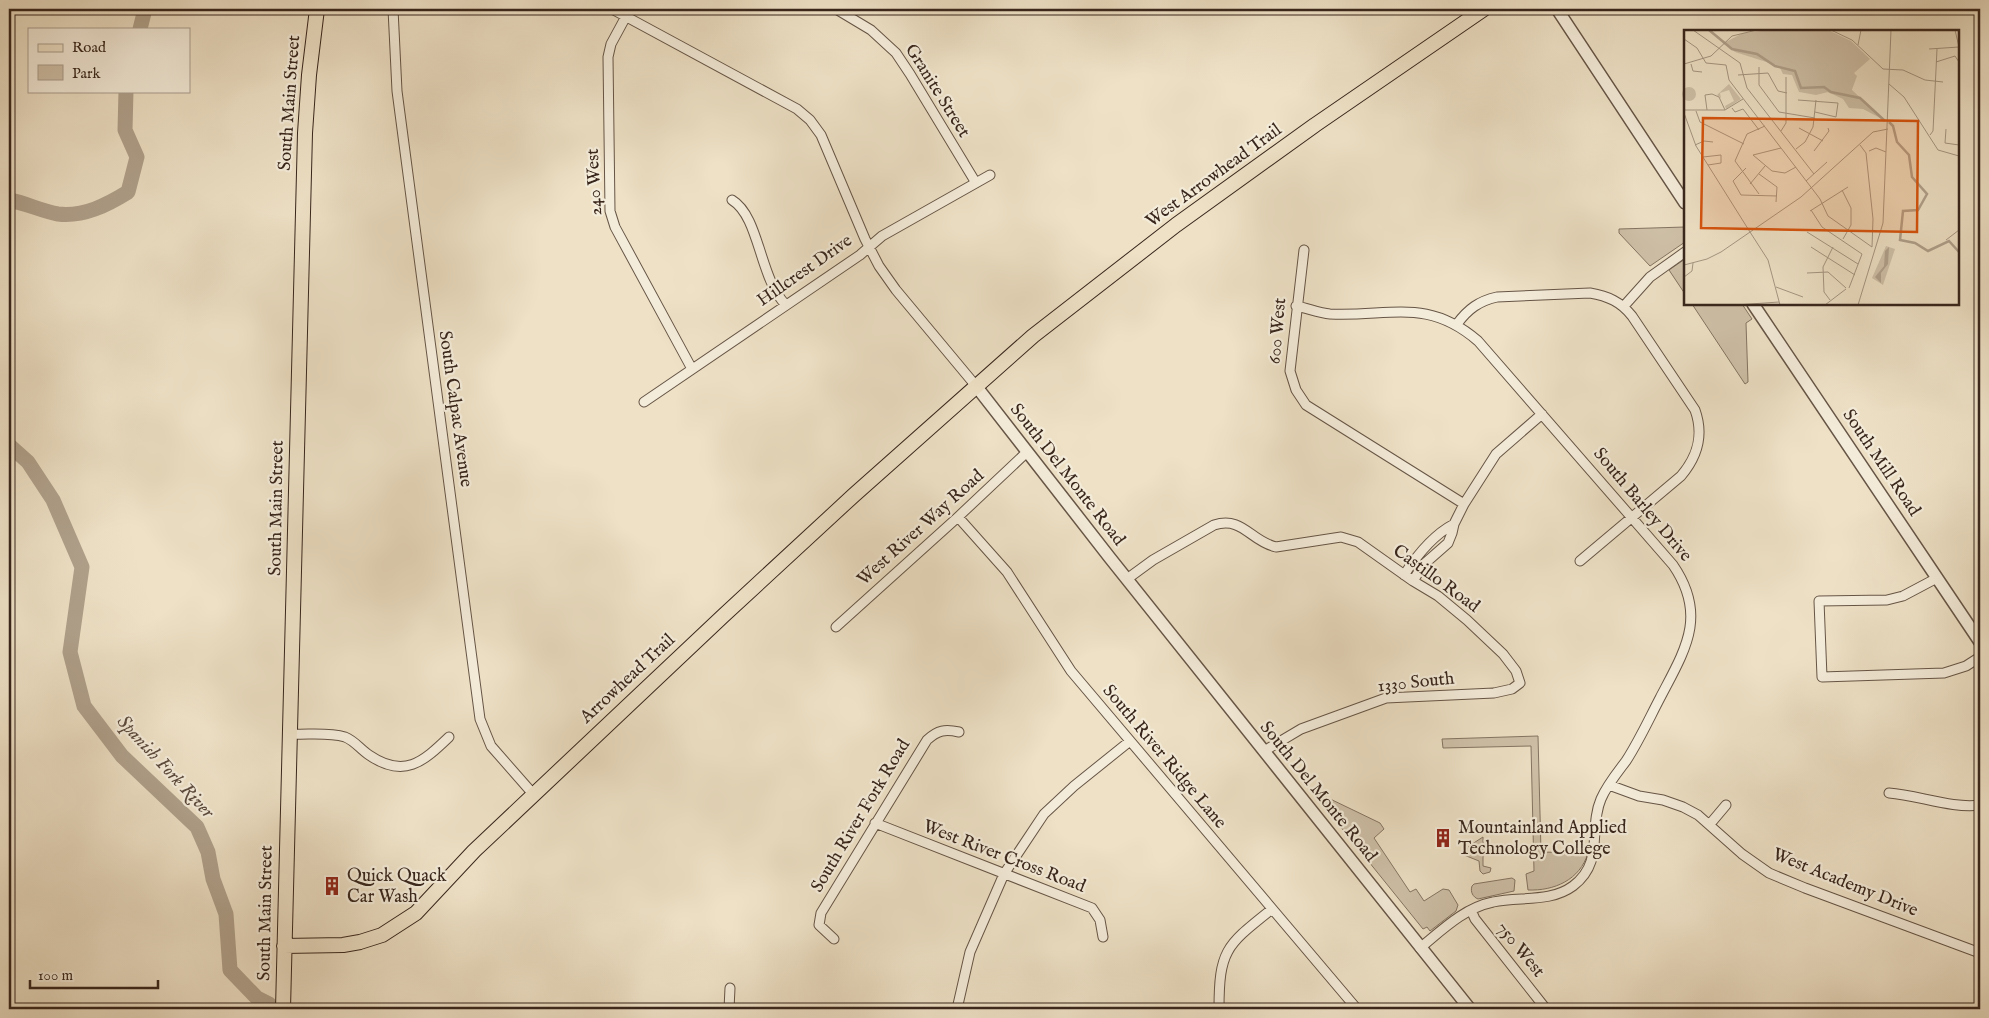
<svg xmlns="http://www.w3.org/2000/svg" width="1989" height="1018" font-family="'IM FELL English',serif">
	<rect width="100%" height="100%" fill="#eee1c6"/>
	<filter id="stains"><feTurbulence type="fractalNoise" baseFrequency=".004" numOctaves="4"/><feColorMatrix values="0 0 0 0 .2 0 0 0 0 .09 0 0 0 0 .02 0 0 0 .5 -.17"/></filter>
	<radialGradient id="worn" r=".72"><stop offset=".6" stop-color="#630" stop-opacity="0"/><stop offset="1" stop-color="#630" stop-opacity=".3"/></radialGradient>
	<path fill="#cfc1a9" stroke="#847462" d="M1685,227V242L1650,266L1619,233V229Z
		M1685,259V294L1669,270Z
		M1692,304H1742L1752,319L1746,323L1748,382L1745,384Z
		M1538,736L1541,852L1588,853C1580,880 1554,891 1528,890L1526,874L1534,871L1531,746L1443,748L1442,739Z
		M1324,796L1380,823L1384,829L1374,838L1410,892L1416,889L1424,901L1443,889L1449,890L1458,905L1456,911L1430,931L1427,927L1423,929L1319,800Z
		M1483,837V866L1491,868L1490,872L1483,874L1480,871L1479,861L1464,855L1469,846Z
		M1512,878L1515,880L1514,891L1478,899C1473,897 1470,892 1472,886L1474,884Z"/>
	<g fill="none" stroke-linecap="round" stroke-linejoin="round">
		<path stroke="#b0a18c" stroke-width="15" d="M140,29L145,9
			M9,200C26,203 41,211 58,214C84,217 107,205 128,192L137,157L125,130L126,91
			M9,445L28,462L53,500L82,567L70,652L84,706L122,756L197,827L208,852L213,879L226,914L230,970L257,998L269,1004"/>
		<g stroke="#665546" stroke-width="11">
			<path id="minor" d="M393,9L397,91L480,719L491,746L534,795
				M612,9L797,109L810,120L821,135L865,239L879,266L896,290L976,386
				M630,9L611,44L608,57L610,211L615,227L692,369
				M836,9L871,30L896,53L910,74L976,183
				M732,200C760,217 759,278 786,305
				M1304,250L1290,371L1296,390L1306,405L1464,504
				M1296,306C1307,308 1319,313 1330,314C1390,317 1427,297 1478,341L1673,565C1708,616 1685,650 1660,698C1649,719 1639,741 1626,761C1617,773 1607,785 1601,799C1588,829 1605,862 1573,886C1550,903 1519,896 1493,902C1464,908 1442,930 1420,948
				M1624,306L1650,277L1685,252
				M1457,324C1468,309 1479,301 1497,297L1590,293C1608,296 1621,302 1632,316L1695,410C1704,435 1698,456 1681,476L1580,561
				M644,402L860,255L882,236L990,175
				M958,517L1007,572L1071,671L1357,1009
				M1404,575C1417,555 1433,535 1454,524
				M1937,578L1903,596L1887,600L1819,601L1822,677L1944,673L1966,666L1980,657
				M1127,579L1153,560L1214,525C1243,516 1250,541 1276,547L1341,537L1358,542L1413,581L1438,596L1467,620L1503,654L1516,671L1520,683L1512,689L1494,693L1386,698L1301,729L1264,751
				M1413,581L1423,565L1448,543L1452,533L1454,524L1464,504L1496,454L1542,414
				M836,627L958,517L1027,452
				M291,734C308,735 328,732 345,737C355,741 360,749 369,755C404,779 423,762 449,737
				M1609,785L1639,796L1663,800L1683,807L1698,815L1742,854L1769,873L1805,888L1980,953
				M1889,793C1918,795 1952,809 1980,805
				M875,823L1092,908L1100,920L1103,937
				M1710,824L1726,805
				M1471,910L1475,919L1546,1009
				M834,939L819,925L821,913L927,740C938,730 945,729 959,732
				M729,1009L730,988
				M957,1009L970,952L1004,874L1044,814L1074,786L1130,741
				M1219,1009C1219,949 1227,945 1272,909"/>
		</g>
		<g stroke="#665546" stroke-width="14">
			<path id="tertiary" d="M1557,9L1685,203
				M1753,304L1980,642
				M976,386L1110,558L1470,1009"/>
		</g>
		<g stroke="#38261c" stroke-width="16">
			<path id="primary" d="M284,946L343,945L360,942L382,935L416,913L474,851L723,616L854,495L1033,336L1176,225L1315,125L1484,9
				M283,1009L305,133L309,75L317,9"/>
		</g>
		<use href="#minor" stroke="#f4ecda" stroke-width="9"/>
		<use href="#tertiary" stroke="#f4ecda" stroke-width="11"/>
		<use href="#primary" stroke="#eee1c6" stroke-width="14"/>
	</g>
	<defs>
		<g id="building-bare" transform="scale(1.5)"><path d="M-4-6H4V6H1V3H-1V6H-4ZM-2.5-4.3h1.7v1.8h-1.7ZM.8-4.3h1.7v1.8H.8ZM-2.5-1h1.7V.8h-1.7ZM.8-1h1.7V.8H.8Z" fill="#8f2418" stroke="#f4ecda" stroke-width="2.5" paint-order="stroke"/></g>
	</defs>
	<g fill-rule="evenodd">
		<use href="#building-bare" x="1443" y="838"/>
		<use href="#building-bare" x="332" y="886"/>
	</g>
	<g text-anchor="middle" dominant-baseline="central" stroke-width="4.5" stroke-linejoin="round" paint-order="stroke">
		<g font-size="18" fill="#38261c" stroke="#f4ecda">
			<text transform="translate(937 91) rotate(58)">Granite Street</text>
			<text transform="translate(290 103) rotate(-86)">South Main Street</text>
			<text transform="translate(1214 176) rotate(-36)">West Arrowhead Trail</text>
			<text transform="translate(595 182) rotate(-93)">240 West</text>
			<text transform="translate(805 271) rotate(-35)">Hillcrest Drive</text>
			<text transform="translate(1278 331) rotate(-85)">600 West</text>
			<text transform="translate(455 409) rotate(82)">South Calpac Avenue</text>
			<text transform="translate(1881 463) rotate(56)">South Mill Road</text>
			<text transform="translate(1067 475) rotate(52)">South Del Monte Road</text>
			<text transform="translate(1642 505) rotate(50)">South Barley Drive</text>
			<text transform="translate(277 508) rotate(-89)">South Main Street</text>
			<text transform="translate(921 528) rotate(-42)">West River Way Road</text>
			<text transform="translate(1436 579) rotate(36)">Castillo Road</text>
			<text transform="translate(628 679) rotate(-43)">Arrowhead Trail</text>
			<text transform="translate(1416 683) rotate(-6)">1330 South</text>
			<text transform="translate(1164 757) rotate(50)">South River Ridge Lane</text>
			<text transform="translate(1318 792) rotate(51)">South Del Monte Road</text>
			<text transform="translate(861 816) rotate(-59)">South River Fork Road</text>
			<text transform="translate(1004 857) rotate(21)">West River Cross Road</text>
			<text transform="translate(1845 883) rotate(22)">West Academy Drive</text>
			<text transform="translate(266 913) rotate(-89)">South Main Street</text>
			<text transform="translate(1520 950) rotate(51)">750 West</text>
		</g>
		<g font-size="18" fill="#38261c" stroke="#f4ecda" text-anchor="start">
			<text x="1458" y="828">Mountainland Applied<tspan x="1458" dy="21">Technology College</tspan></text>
			<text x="347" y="876">Quick Quack<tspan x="347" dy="21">Car Wash</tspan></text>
		</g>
		<g font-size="19" font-style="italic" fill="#5c4b3e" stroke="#f4ecda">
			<text transform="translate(165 767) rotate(47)">Spanish Fork River</text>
		</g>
	</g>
	<g transform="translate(1684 30)">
		<rect width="275" height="275" fill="#eee1c6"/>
		<path d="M81,0H144L167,11L186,29L170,43L173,46L166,65L119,59L112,41L40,14ZM45,54L57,69L42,79L41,76L50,71L45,60L36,63L37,68L33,65ZM-2 64a7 7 0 1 1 14 0a7 7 0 1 1-14 0Z" fill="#cfc1a9"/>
		<path d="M86,0L62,7L64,17L90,28L112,32L125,54L138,52L168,60L200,90L179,79L165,78L159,69L144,62L132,65L115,62L108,45L99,44L95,36L51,22L40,13L59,3Z" fill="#cfc1a9"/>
		<path d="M202,216L211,219L199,255L188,248Z" fill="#cfc1a9"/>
		<path d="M205,217L204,234L197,243V253L191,247L200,236L201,221Z" fill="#b0a18c"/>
		<path fill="none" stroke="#b0a18c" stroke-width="2.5" d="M25,0L48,19L73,24L91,36L111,41L117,58L140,57L147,62L176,68L201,91M205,92L209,96L213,112L225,125L228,147L243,164L234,180L219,181L216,210L231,213L244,221L265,211L275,222"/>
		<path fill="none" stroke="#a59682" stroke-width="1" d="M9,0L56,33L63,58L130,144M147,0L168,10L199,39L219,40L241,50L259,52M271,0L275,17M0,9L13,18L22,33L42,35L45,50L136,169L144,186L188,217L189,189L182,123L176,115M174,15L177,0M245,19L275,17M252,32L271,26L275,32M0,34L27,26L48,6L73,0M7,34L9,41L18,42M75,37V55L95,82L131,88M54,45L84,43L94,61L103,63M205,54L220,67L254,120L275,126M114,70L154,73L152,87M48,78L51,82L59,79L75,100M0,80H41L59,69M23,80L21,65L28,64L35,67L41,80M12,81L16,92L60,114M131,82L152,87M0,83L12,116L66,202M115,98L139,111M262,99L261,113L275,115M97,101L102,93V47M246,105L249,101L253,19M11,115L20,111L29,112M97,118L69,125L88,141L101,143L112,137M112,119L121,112L129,97L132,70M130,121L145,101L144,98M185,121L192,118L202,122M19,127L37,125V133L24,135M75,144L93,157L92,172M122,151L143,132M66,154L81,136M158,160L167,178V195L159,209M75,164L51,131L63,104L81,96M57,165L93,166M57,165L49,151L62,138M127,180L138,197L178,224L165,258M126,181L164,157M66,202L84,230L96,275M123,202L174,234M262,210L275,200M127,217L171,245M0,235L23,229L37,222L117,167L189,102L204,99M123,243L144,242L162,258M0,247L8,241L9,233M92,257L119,267M146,270L140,262L139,237L149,217M52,275L95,272M141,275L162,259M174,275L199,193L207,0"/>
		<path fill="#d6540e" fill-opacity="0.15" stroke="#d6540e" stroke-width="2.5" d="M19,88L234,91L233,202L17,198Z"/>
		<rect width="275" height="275" fill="none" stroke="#38261c" stroke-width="2.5"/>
	</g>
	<rect width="1989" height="1018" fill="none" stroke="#eee1c6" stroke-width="30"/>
	<rect x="10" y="10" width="1969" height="998" fill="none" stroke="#38261c" stroke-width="2.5"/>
	<rect x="15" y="15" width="1959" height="988" fill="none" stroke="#38261c"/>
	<rect x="28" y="28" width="162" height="65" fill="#f4ecda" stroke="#a99d8e"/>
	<rect x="38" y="44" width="25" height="8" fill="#eee1c6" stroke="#a99d8e"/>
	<text x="72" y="52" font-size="15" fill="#38261c">Road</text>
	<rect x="38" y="65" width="25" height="15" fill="#cfc1a9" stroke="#a99d8e"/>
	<text x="72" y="78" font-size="15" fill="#38261c">Park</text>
	<path d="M30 980v8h128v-8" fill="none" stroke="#38261c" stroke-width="2.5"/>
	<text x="38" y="980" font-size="15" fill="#38261c" stroke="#f4ecda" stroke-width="4" paint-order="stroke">100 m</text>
	<rect width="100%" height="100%" filter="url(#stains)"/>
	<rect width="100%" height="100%" fill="url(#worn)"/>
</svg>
